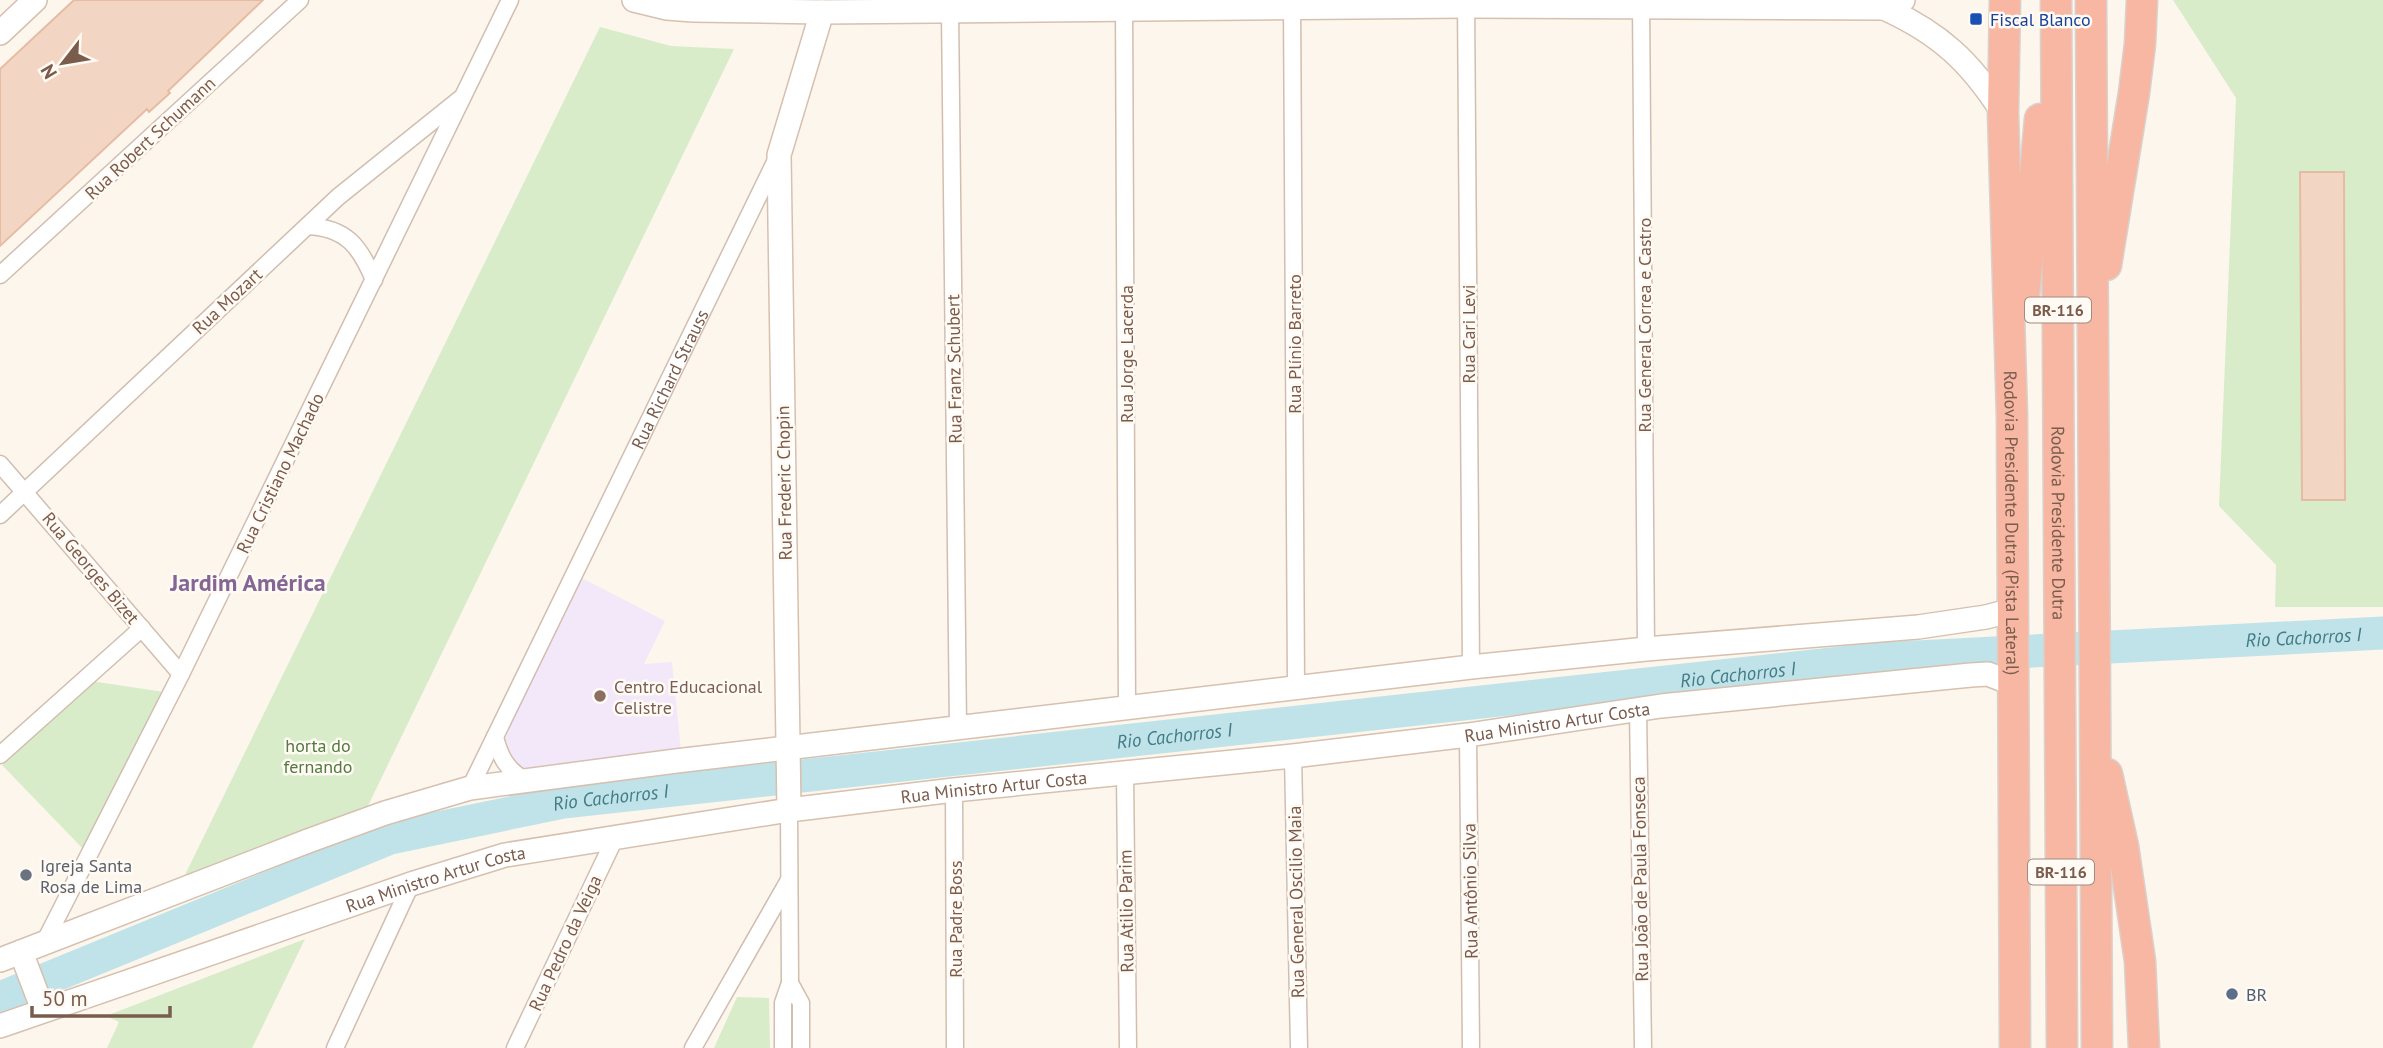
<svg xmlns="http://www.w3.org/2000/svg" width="2383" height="1048" font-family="'PT Sans',sans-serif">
	<rect width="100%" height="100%" fill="#fdf6ec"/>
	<path fill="#f3e8fa" d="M582,578L665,621L644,664L672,662L682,760L536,775L522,770L510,755L505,740L508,728Z"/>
	<path fill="#d8ecc9" d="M2173,0H2383V607H2275L2276,565L2219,506L2236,98Z
		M600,27L671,46L734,49L365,812L181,883Z
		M91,681L164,692L87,853L2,765Z
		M305,939L252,1048H107L119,1022L106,1016Z
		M737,997L769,998L770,1048H714Z"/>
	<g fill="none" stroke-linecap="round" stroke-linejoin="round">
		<path stroke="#bfe3e8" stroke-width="33" id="s1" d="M0,998L390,838L563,802L1877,659L2383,633"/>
	</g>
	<path fill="#f3d5c3" stroke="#e6bba3" stroke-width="2" d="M74,0H263L168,91L170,93L149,112L147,109L0,246V69Z
		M2300,172H2344L2345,500H2302Z"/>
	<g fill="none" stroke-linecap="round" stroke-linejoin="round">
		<g stroke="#d1beb0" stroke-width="19">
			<g id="street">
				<path d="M1292,0L1296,687"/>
				<path d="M1466,0L1471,667"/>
				<path d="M1641,0L1646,649"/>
				<path d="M1124,1L1127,709"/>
				<path d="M950,11L958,727"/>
				<path d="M308,226C346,228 360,246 374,280"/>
				<path d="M0,275L300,0"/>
				<path d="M0,464L181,674"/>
				<path d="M0,515L338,197L460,99"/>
				<path d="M1638,710L1643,1048"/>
				<path d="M1468,735L1471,1048"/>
				<path d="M495,737C500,757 507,770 525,780"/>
				<path d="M0,755L142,628"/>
				<path d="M1293,756L1299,1048"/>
				<path d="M1125,774L1128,1048"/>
				<path id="s2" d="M470,788L777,158"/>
				<path d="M954,790L955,1048"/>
				<path d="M44,943L181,674L510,0"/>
				<path d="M790,983L801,1003V1048"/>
				<path d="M335,1048L411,884"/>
				<path d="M515,1048L615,838"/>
				<path d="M693,1048L789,880"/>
				<path d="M783,1048V1003L790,983L789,810"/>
			</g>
		</g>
		<g stroke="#d6c0b0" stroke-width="26">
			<g id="secondary">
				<path d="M634,0L667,8L693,10L822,12L1466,6L1884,8L1903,0"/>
				<path d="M1884,8C1939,33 1970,61 2003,113"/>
				<path d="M0,33L35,0"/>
				<path d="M789,810L779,155L822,12"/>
				<path d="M21,952L43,1010"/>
				<path d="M0,960L308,841L385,813L470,788L676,761L1471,667L1646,649L1918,627L1986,617L2013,610"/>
				<path id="s3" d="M0,1026L411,884L505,855L789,810L954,790L1293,756L1468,735L1661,706L1971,675L1988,674L2014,684"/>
			</g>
		</g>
		<g stroke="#dad1cd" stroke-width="33">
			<g id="highway">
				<path id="s4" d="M2005,0L2003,113L2012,416L2015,1048"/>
				<path id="s5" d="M2056,0L2062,1048"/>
				<path d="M2091,0L2097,1048"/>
				<path d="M2106,265L2134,93L2140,44L2142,0"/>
				<path d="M2024,296L2040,119"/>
				<path d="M2107,774L2123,846L2140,961L2144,1048"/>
			</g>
		</g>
		<use href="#street" stroke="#fff" stroke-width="16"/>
		<use href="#secondary" stroke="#fff" stroke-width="23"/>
		<use href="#highway" stroke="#f7b7a3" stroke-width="30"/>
	</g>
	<rect fill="#1a4fb4" stroke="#fffaf3" stroke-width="2.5" x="1969" y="12" width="14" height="14" rx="3.5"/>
	<circle fill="#8d6e63" stroke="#fffaf3" stroke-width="2.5" cx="600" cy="696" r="7"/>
	<circle fill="#6b7280" stroke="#fffaf3" stroke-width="2.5" cx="26" cy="875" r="7"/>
	<circle fill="#5c6f8a" stroke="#fffaf3" stroke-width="2.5" cx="2232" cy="994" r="7"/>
	<g text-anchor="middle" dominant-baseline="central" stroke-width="5" stroke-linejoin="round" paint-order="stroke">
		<g fill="#fffaf3" stroke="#a28b7f" stroke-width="2">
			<rect x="2025" y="297.5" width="66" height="25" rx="5"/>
			<rect x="2028" y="859.5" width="66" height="25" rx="5"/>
		</g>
		<g font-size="16" font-weight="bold" fill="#7a5c4d">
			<text x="2058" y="310">BR-116</text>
			<text x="2061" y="872">BR-116</text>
		</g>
		<g font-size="18" fill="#164399" stroke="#fffaf3" text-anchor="start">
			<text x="1990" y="19">Fiscal Blanco</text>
		</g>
		<g font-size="18" fill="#7a5c4d" stroke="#fffaf3">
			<text transform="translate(150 138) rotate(-43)">Rua Robert Schumann</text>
			<text transform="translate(227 301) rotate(-43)">Rua Mozart</text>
			<text transform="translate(1644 325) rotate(-90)">Rua General Correa e Castro</text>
			<text transform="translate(1468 334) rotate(-90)">Rua Cari Levi</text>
			<text transform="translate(1294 344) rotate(-90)">Rua Plínio Barreto</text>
			<text transform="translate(1126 354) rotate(-90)">Rua Jorge Lacerda</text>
			<text transform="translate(954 369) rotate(-91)">Rua Franz Schubert</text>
			<text stroke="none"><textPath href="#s2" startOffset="455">Rua Richard Strauss</textPath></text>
			<text transform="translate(280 473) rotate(-64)">Rua Cristiano Machado</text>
			<text transform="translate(784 483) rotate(-91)">Rua Frederic Chopin</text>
			<text stroke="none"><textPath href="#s4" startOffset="523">Rodovia Presidente Dutra (Pista Lateral)</textPath></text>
			<text stroke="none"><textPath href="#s5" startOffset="523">Rodovia Presidente Dutra</textPath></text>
			<text transform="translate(91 568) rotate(50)">Rua Georges Bizet</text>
			<text stroke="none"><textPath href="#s3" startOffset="1594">Rua Ministro Artur Costa</textPath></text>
			<text stroke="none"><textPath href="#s3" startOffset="1027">Rua Ministro Artur Costa</textPath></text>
			<text transform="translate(1640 879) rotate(-91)">Rua João de Paula Fonseca</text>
			<text stroke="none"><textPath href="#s3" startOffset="460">Rua Ministro Artur Costa</textPath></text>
			<text transform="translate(1470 891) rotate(-91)">Rua Antônio Silva</text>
			<text transform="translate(1296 902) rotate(-91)">Rua General Oscilio Maia</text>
			<text transform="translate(1126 911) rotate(-91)">Rua Atilio Parim</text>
			<text transform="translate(955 919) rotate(-90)">Rua Padre Boss</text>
			<text transform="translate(565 943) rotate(-65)">Rua Pedro da Veiga</text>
		</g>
		<g font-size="18" fill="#785e54" stroke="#fffaf3" text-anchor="start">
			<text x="614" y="686">Centro Educacional<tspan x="614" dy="21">Celistre</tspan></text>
		</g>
		<g font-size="18" fill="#537a41" stroke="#fffaf3">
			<text x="318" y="745">horta do<tspan x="318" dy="21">fernando</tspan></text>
		</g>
		<g font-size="18" fill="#5b616d" stroke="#fffaf3" text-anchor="start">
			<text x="40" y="865">Igreja Santa<tspan x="40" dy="21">Rosa de Lima</tspan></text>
		</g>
		<g font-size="18" fill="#4e5e75" stroke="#fffaf3" text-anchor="start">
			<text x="2246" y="994">BR</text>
		</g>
		<g font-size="19" font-style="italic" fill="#437c86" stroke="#fffaf3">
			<text stroke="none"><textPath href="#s1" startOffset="2347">Rio Cachorros I</textPath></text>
			<text stroke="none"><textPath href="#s1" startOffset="1780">Rio Cachorros I</textPath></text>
			<text stroke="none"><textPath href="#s1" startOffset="1213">Rio Cachorros I</textPath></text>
			<text stroke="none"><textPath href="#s1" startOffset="646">Rio Cachorros I</textPath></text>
		</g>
		<g font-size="24" font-weight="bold" fill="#846695" stroke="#fffaf3">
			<text x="248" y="582">Jardim América</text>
		</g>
	</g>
	<g transform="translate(63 63) rotate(239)" stroke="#fffaf3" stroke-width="5" paint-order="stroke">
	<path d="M0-5L12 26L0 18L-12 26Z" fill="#7a5c4d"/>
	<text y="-10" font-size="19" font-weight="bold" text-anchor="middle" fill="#7a5c4d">N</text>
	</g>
	<path d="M32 1006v10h138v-10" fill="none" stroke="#7a5c4d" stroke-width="3.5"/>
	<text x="42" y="1006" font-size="21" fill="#7a5c4d" stroke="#fffaf3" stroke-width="5" paint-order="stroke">50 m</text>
</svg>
